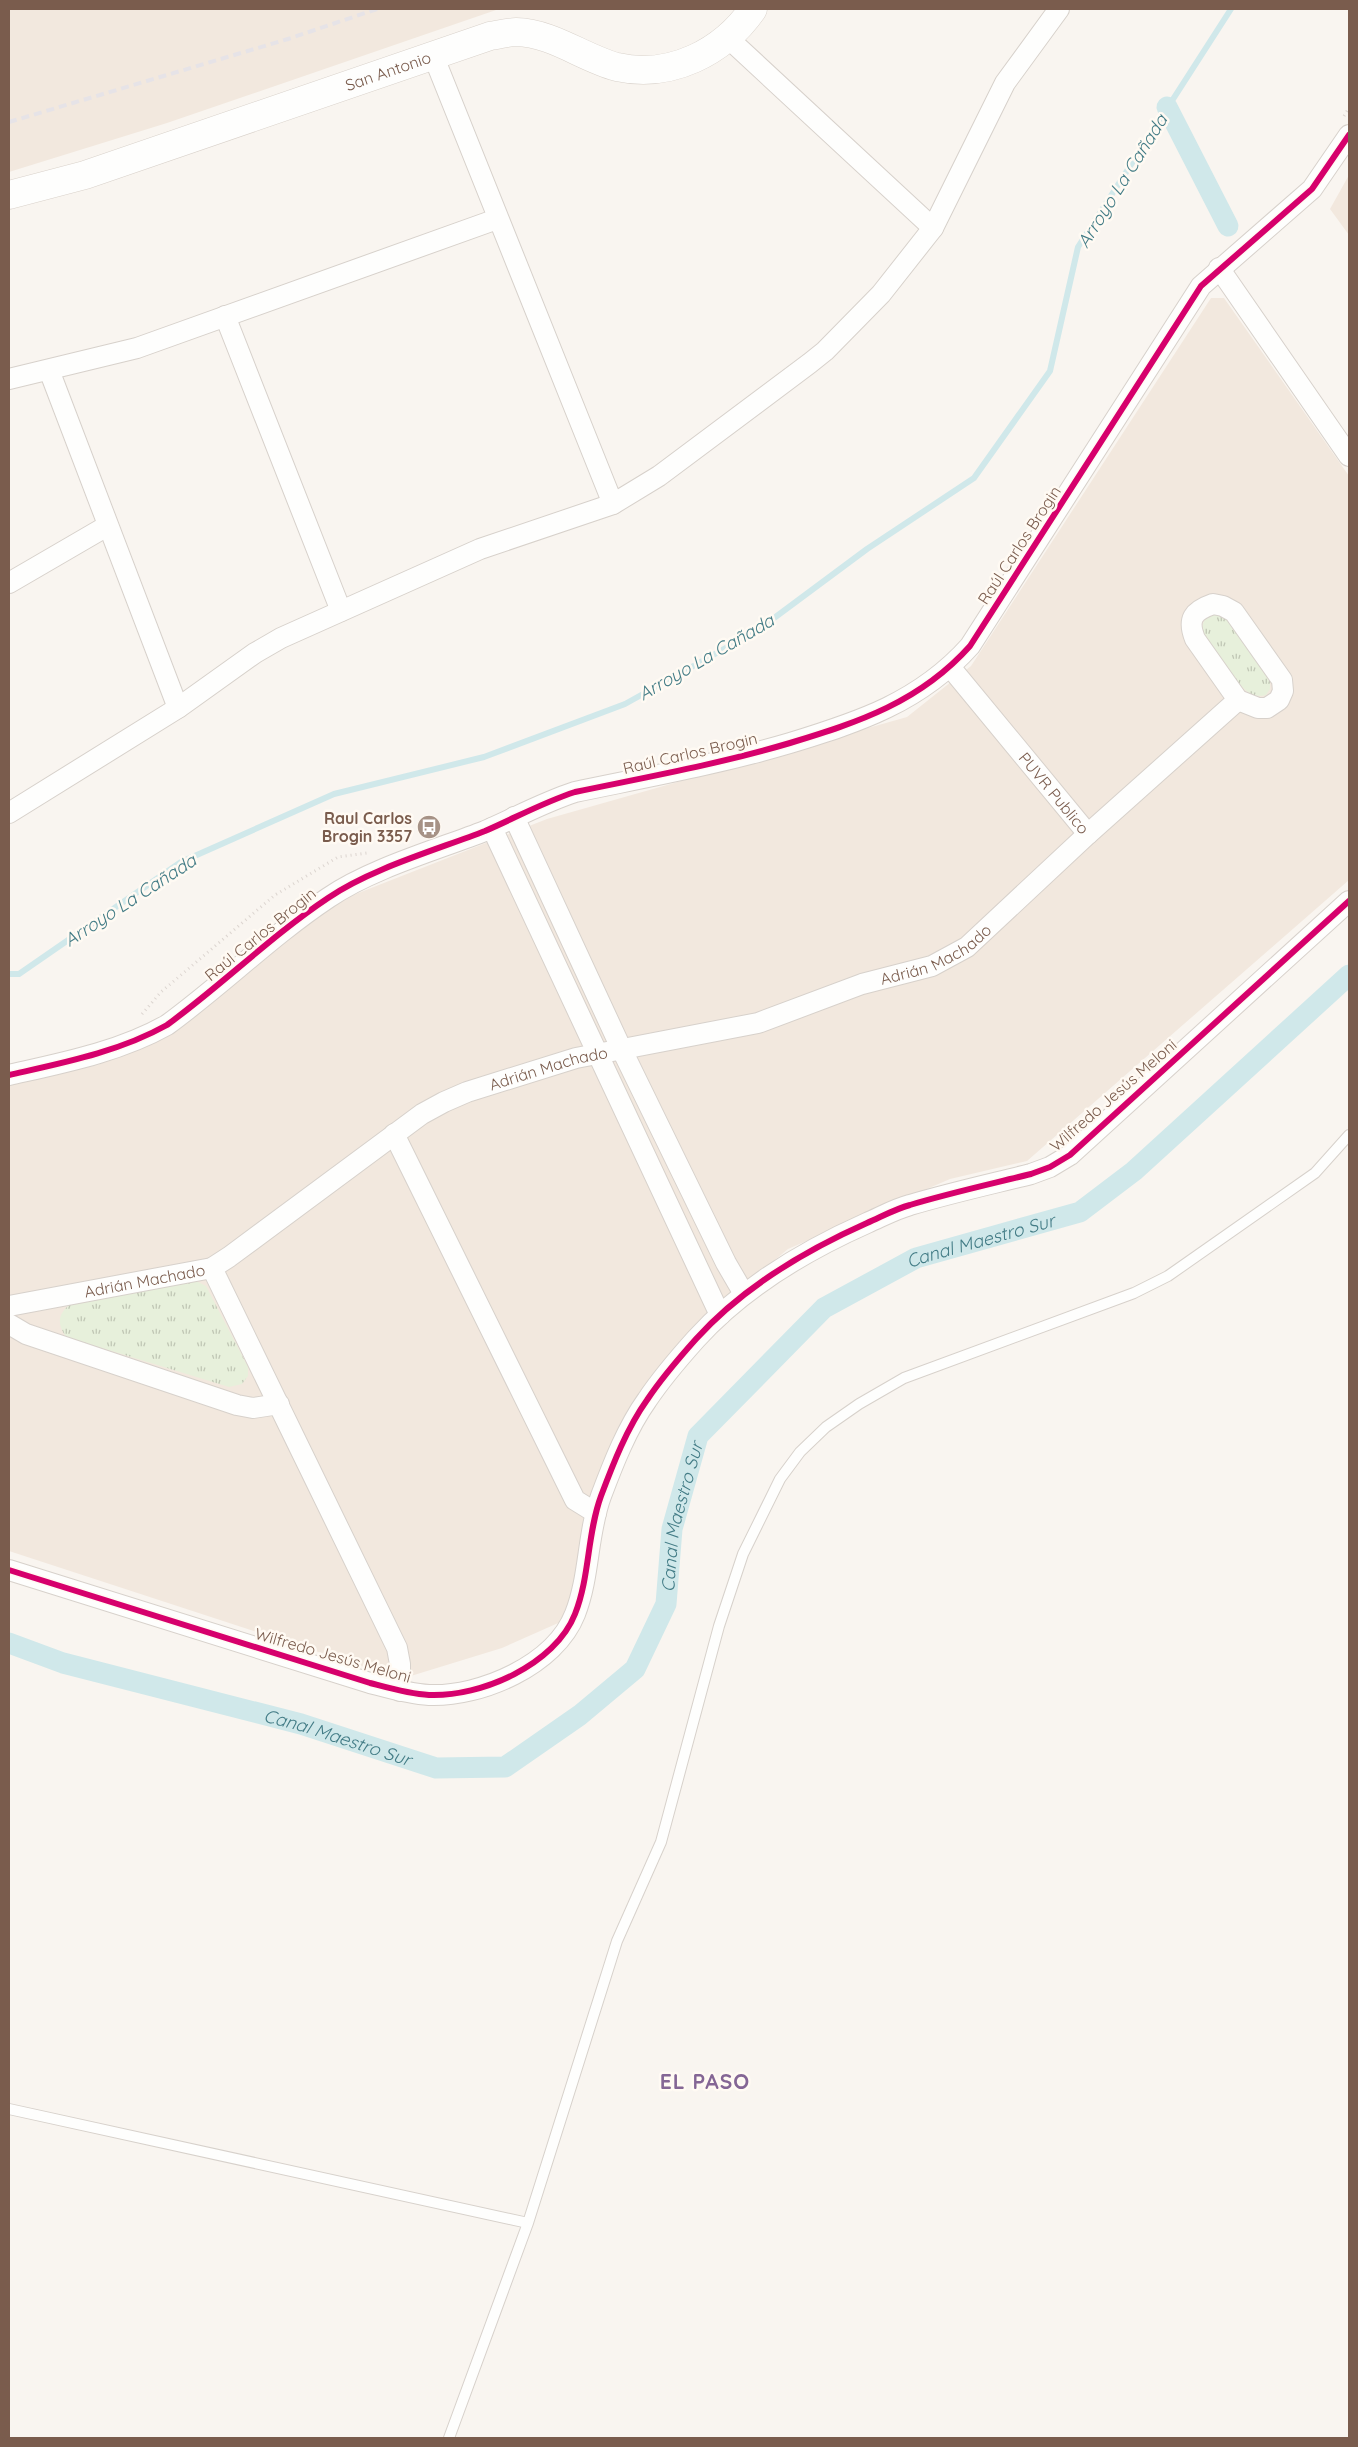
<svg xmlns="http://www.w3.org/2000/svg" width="1358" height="2447" font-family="Quicksand,sans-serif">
	<defs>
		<pattern id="park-tufts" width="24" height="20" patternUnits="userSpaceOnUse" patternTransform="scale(1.25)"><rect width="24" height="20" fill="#e7f0db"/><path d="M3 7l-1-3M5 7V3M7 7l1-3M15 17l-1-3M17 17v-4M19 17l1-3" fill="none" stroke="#c0c6b4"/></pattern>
	</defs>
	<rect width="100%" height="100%" fill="#f9f5f0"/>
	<path fill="#f2e8de" d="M9,9H499L167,123L9,172Z
		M1349,175V235L1330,209Z
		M1211,298H1224L1349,476V880L1027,1161L950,1179L788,1249L708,1316L647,1399L565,1620L502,1648L401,1679L9,1551V1084L98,1065L186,1022L338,901L547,819L907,717L971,666Z"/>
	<path fill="url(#park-tufts)" d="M1213,612L1231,618L1270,678V689L1266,695C1259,697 1254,696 1248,692C1242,689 1207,645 1204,638C1199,628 1204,617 1213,612Z
		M196,1281L206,1286L248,1367V1376L242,1384L229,1387L66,1337C56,1322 58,1313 73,1302Z"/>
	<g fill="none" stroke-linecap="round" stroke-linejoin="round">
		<path stroke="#d0e8ea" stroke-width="6" d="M9,974H19L181,862L334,794L484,757L625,704L758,630L867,549L974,478L1050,371L1078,247L1231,9"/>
		<g stroke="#d0e8ea" stroke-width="21">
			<path d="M1167,107L1228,226"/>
			<path id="s1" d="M9,1643L63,1663L301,1724L436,1768L505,1767L580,1715L635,1669L666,1604L672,1529L698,1436L824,1308L916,1258L1080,1212L1134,1171L1349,975"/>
		</g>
		<g stroke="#d7d1cb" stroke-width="12">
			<path id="service" d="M9,2109L528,2223
				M449,2438L528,2223L617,1941L661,1842L719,1626L743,1554L780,1479L800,1452L826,1427L859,1404L904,1378L1134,1293L1168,1276L1315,1173L1349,1135"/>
		</g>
		<g stroke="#d7d1cb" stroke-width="22">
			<g id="minor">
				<path d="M728,38L933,228"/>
				<path d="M433,55L613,504"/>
				<path d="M1219,268L1349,456"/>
				<path d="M225,316L341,611"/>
				<path d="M49,370L178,708"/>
				<path d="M9,379L137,348L497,219"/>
				<path d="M9,583L107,526"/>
				<path d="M1213,604L1223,606L1234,612L1282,680L1283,691L1279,700L1267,708H1258L1238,700L1195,639C1187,619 1193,611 1213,604Z"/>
				<path id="s2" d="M951,668L1088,834L1238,700"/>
				<path d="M9,813L178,708L255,653L281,638L480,549L613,504L659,476L810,363L825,351L881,294L933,228L1005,83L1059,9"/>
				<path d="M514,817L621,1048L726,1263L744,1294"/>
				<path d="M492,828L720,1315"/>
				<path d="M9,1075C62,1063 119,1052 167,1025C222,985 271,936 328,898C370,869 436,850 485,831C515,818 544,802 575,792C647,777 719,764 790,743C859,722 920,702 970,646L1201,286L1312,189L1349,135"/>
				<path d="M394,1134L575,1500L596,1513"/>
				<path d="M212,1268L397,1648L400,1664V1691"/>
				<path id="s3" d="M9,1306L212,1268L229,1257L422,1114L444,1102L467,1092L576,1058L758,1023L862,984L932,966L967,947L1088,834"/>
				<path d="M9,1324L26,1334L237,1405L253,1408L279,1404"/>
				<path d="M9,1570L370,1683C389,1688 409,1694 429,1695C481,1697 555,1665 575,1614C590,1576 587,1534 601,1496C613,1464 627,1428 647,1400C661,1379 679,1358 696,1339C743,1287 804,1251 867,1223C881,1217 895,1209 910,1205C950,1193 991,1184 1031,1174L1050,1167L1070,1155L1349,901"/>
			</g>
		</g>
		<g stroke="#d9d2cb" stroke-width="29">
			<g id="secondary">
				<path id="s4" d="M9,195L85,175L490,36C498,35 508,32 516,32C553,33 583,58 617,67C671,79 723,52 753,9"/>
			</g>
		</g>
		<path stroke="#dcd5d0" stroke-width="3" stroke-dasharray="1 4" stroke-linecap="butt" d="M1344,116L1349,108
			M142,1014L161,992L275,895L338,857L367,853"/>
		<use href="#service" stroke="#fefefd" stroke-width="10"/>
		<use href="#minor" stroke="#fefefd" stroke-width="20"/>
		<use href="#secondary" stroke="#fefefd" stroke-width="28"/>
		<path stroke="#e6e3e7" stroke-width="4" stroke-dasharray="8 5" stroke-linecap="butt" d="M9,122L288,39L377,9"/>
		<g stroke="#fffaf3" stroke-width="9">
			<path id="cycleway" d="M9,1075C62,1063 119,1052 167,1025C222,985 271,936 328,898C370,869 436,850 485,831C515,818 544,802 575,792C647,777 719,764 790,743C859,722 920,702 970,646L1201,286L1312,189L1349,135
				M9,1570L370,1683C389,1688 409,1694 429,1695C481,1697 555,1665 575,1614C590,1576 587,1534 601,1496C613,1464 627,1428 647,1400C661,1379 679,1358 696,1339C743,1287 804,1251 867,1223C881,1217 895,1209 910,1205C950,1193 991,1184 1031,1174L1050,1167L1070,1155L1349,901"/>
		</g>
		<use href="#cycleway" stroke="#d6006c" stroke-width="6"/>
	</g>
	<defs>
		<g id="bus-disc" transform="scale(1.25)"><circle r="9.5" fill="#a69286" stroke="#fffaf3"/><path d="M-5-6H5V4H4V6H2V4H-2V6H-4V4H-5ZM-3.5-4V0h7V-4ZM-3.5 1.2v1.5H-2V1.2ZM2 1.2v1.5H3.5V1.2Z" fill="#fff"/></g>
	</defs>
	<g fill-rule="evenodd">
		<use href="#bus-disc" x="429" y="827"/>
	</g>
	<g text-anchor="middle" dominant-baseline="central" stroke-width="5" stroke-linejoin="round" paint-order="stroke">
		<g font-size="16" fill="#7a5c4d" stroke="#fffaf3">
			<text stroke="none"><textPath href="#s4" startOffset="399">San Antonio</textPath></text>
			<text transform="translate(1019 545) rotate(-57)">Raúl Carlos Brogin</text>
			<text transform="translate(690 753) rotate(-13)">Raúl Carlos Brogin</text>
			<text stroke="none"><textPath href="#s2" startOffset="162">PUVR Publico</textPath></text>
			<text transform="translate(260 934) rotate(-39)">Raúl Carlos Brogin</text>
			<text stroke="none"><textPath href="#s3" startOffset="1008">Adrián Machado</textPath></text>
			<text stroke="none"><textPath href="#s3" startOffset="602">Adrián Machado</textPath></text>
			<text transform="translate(1113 1095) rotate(-41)">Wilfredo Jesús Meloni</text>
			<text stroke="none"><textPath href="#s3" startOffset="138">Adrián Machado</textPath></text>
			<text transform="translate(333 1655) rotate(16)">Wilfredo Jesús Meloni</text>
		</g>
		<g font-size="16" font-weight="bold" fill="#7a5c4d" stroke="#fffaf3" text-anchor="end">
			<text x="412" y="818">Raul Carlos<tspan x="412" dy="18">Brogin 3357</tspan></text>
		</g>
		<g font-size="18" font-style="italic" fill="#437c86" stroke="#fffaf3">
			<text transform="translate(1122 181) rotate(-58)">Arroyo La Cañada</text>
			<text transform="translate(706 657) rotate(-30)">Arroyo La Cañada</text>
			<text transform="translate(130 900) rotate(-33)">Arroyo La Cañada</text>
			<text stroke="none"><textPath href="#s1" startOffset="1272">Canal Maestro Sur</textPath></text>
			<text stroke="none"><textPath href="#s1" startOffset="838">Canal Maestro Sur</textPath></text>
			<text stroke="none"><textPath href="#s1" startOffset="342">Canal Maestro Sur</textPath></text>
		</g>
		<g font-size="21" font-weight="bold" letter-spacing="1" fill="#846695" stroke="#fffaf3">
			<text x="705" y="2081">EL PASO</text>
		</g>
	</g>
	<rect width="1358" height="2447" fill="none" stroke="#7a5c4d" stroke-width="20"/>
</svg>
